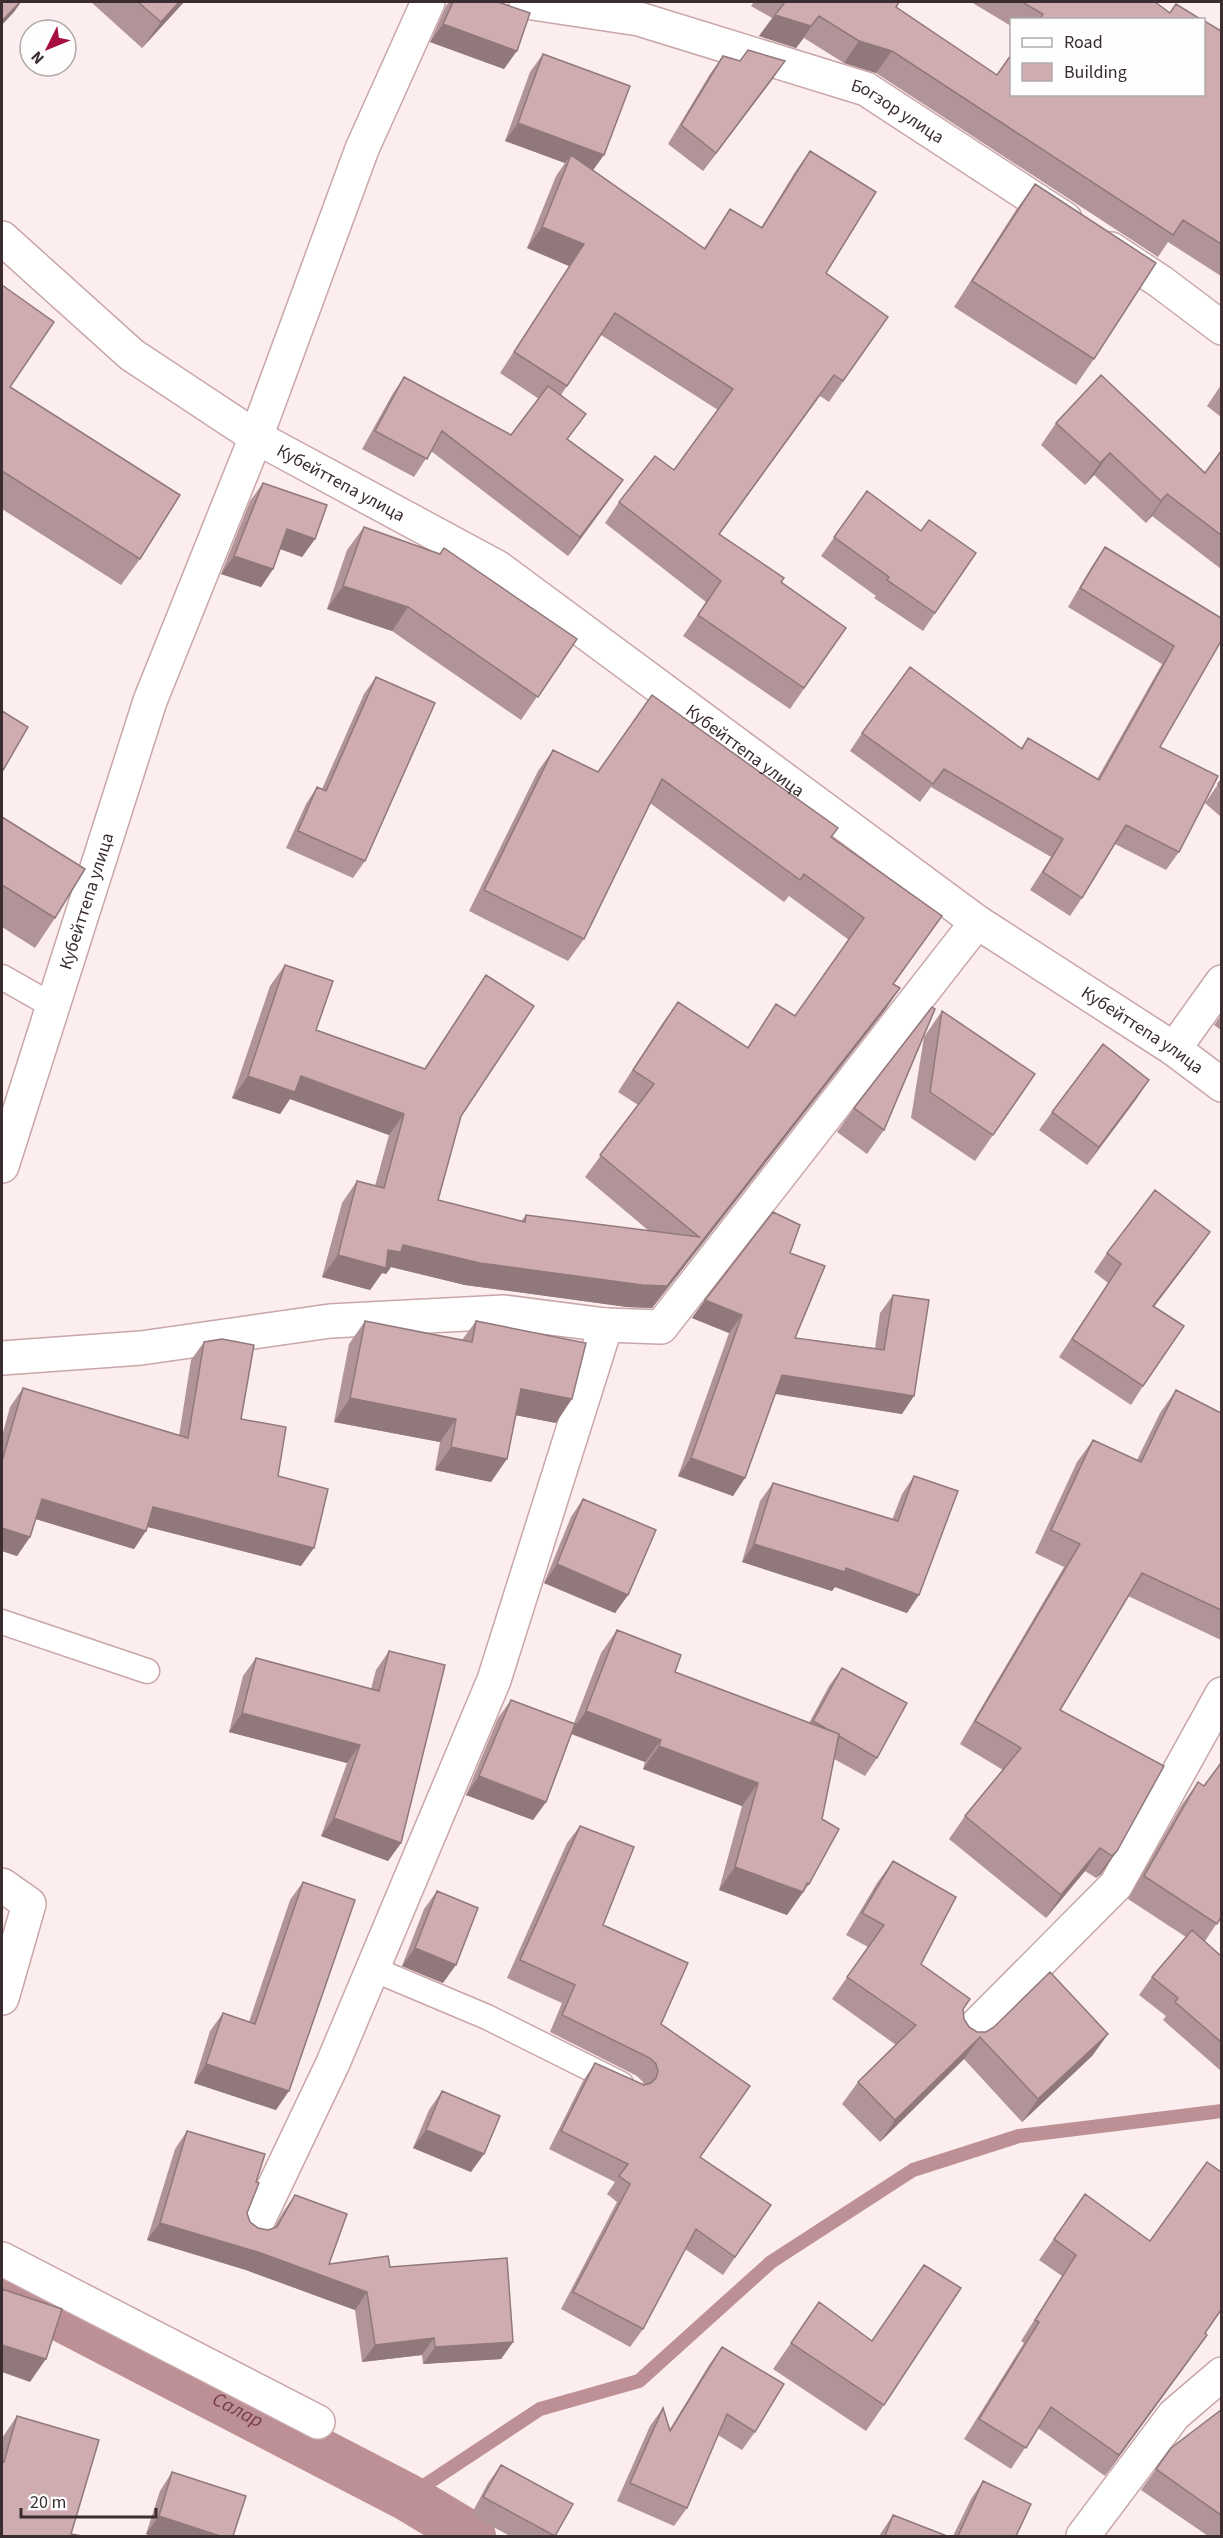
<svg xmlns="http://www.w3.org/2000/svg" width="1223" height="2538" font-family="'Source Sans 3',sans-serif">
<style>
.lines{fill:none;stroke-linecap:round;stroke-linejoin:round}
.stream{stroke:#bc9095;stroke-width:14}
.canal{stroke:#bc9095;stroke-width:48}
.lane-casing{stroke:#c8a6a9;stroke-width:27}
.street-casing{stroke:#c8a6a9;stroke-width:36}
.secondary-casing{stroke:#c8a6a9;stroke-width:36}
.lane{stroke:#fff;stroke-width:24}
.street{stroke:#fff;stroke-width:33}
.secondary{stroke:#fff;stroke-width:33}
.wall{fill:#b19497}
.shaded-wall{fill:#90787b}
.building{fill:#ceacb0;stroke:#90787b;stroke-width:1.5}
.labels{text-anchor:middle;stroke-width:4.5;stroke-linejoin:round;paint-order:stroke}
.street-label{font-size:18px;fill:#3b2d2f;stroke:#fefefe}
.water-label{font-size:20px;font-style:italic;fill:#773b44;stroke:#fefefe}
</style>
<rect width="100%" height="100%" fill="#fcedee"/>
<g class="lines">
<path class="stream" d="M407,2497l133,-88 99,-28 132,-119 142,-92 106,-34 203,-25"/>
<path class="canal" id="s1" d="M2,2287l405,210 65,39"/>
<g class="lane-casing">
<path id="lane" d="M2,977l51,29
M2,1622l145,49
M373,1969l114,48 134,67"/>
</g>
<g class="street-casing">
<g id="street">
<path id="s2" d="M526,2l113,17 227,70 199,130"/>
<path d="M1111,249l50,33 61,46"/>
<path d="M1174,1049l48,-67"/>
<path id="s3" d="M2,1166l148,-465 106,-264 106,-288 66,-147"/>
<path d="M2,1358l139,-10 189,-27 174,-9 102,13 55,2 316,-405"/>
<path d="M2,1885l27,19 -27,94"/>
<path d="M966,2036l150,-151 106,-191"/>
<path d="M254,2229l79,-166 161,-383 112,-355"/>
<path d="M2,2259l316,163"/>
<path d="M1083,2536l91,-121 48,-41"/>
</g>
</g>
<g class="secondary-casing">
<g id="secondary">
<path id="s4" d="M2,238l130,117 124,82 241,130 480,355 197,127 48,36"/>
</g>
</g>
<use href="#lane" class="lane"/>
<use href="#street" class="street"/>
<use href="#secondary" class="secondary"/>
</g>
<path class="wall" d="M91,2h93l-42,46z
M449,2h4l51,67 -74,-27 16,-36z
M754,2h145l-3,5 101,68 224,-44v245l-53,-34 -10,15 -282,-184 -32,-10 -40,-25 -8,10 -37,-12 13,-18 -21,-12z
M971,2h184l15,11 32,7h-191v6z
M543,54l50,116 111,78 26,-39 31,19 34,-56 15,-21 16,122 62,44 -59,85 -9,-6 -101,139 62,47 65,46 -56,81 -107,-73 23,-34 -101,-79 14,-21 55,-32 44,-60 -117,-75 -40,60 7,44 55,41 -55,76 -137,-105 -17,26 -52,-28 30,-54 12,-18 107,58 28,-36 -39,-26 69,-107 -42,-18 29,-72 9,-13 -60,-22 25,-69z
M723,56l17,5h45l-82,110 -35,-27 42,-70z
M1035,184l59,175 -18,26 -122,-78 62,-97z
M2,285l8,102 130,172 -19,26 -119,-76z
M1221,385v32l-14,-11z
M1056,423l149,50 16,-22v118l-69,-53 -6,7 -52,-48 -9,10 -44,-40z
M263,483l52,56 -13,18 -22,-8 -7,20 -12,18 -40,-13 29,-73z
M867,491l54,40 55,22 -53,78 -49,-33 2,-2 -55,-40z
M364,527l213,112 -56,81 -129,-89 -65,-22 20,-59z
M1105,547l116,71 -61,129 19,105 -13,18 -51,-26 -33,54 -12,18 -40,-26 21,-33 -120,-70 -11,15 -70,-51 12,-18 159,15 7,-10 69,41 65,-115 -94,-57 24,-41z
M376,677l-11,184 -12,17 -67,-30 20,-44 11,-17 5,2 42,-95z
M652,695l179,142 63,147 6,4 -15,22 -233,298 -25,-1 -162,-22 -74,-18 -5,7 -4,-1 -12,17 -48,-13 20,-74 15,-22 18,5 14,-51 -99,-36 -10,15 -48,-16 38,-112 15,-21 31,65 108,39 62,-94 -25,141 -23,84 83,21 5,-6 123,16 -64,-54 53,-72 -20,-13 44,-68 16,-22 69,46 29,-44 19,12 54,-76 -60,-44 -5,6 -134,-99 -66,136 -16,22 -99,-50 69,-140 15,-21 45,22z
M1221,780v37l-16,-14z
M2,817l53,101 -20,30 -33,-21z
M942,1011l51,124 -18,26 -64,-43 13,-81z
M1221,1015v15l-7,-5z
M1137,1098l-50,67 -48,-35 13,-18z
M854,1108l30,22 -17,24 -30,-22z
M1197,1250l-43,56 -11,80 -12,19 -72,-48 49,-74 -14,-11 13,-19z
M790,1253l5,85 80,10 5,-35 13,-18 9,119 -127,-20 -42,102 -55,-20 51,-143 -37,-15 13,-18z
M365,1321l97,19 14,-19 80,102 -40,-8 -25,67 -56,-12 5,-28 -106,-20 15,-78z
M204,1342l37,77 37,57 23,90 -153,-39 -14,22 -98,-30 -6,18 -13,19 -15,-5v-115l8,-29 13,-19 156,48 12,-76z
M1176,1390l45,23v227l-93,-44 -68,114 57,141 -16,23 -5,4 -11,-7 -39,47 -97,-79 16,-23 38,-46 -43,-26 104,-177 -29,-14 42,-91 16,-22 44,20 23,-47z
M914,1476l-7,137 -72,-26 -3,4 -90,-29 18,-61 13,-18 119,37 10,-26z
M583,1499l45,96 -13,18 -71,-30 27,-66z
M617,1630l58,42 134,51 20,-37 13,-18 35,90 -12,18 -31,-17 -25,125 -22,31 -68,-25 23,-84 -99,-37 2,-7 -74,-28 -25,68 -13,18 -67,-25 32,-77 13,-18 63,23 27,-70z
M389,1651l12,192 -13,18 -67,-25 26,-73 -118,-31 14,-56 13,-18 115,31 5,-19z
M1198,1782l23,135 -16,24 16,15v115l-58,-51 3,-4 -27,-21 13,-18 34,-40 -58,-38 53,-93z
M580,1826l23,99 58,99 39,133 71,48 -48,70 -38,-26 -42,80 -13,18 -69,-38 56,-107 -10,-8 8,-12 -66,-33 34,-68 12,-18 49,22 -1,-3 -6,-6 -87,-44 12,-29 -55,-25 60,-135z
M893,1861l28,103 42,45 1,10 5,8 8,5 131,2 -16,22 -70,66 -58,-63 -84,83 -38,-38 16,-22 38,-37 -64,-46 36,-52 -22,-12 31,-52z
M303,1882l-27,228 -82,-27 16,-52 13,-18 26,9 41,-122z
M437,1891l6,92 -41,-17 22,-57z
M442,2091l29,81 -58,-24 16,-38z
M187,2131l60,82 3,9 8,6 10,2 6,-2 9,-16 12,-17 34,69 61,3 123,75 -12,17 -78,5 -1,-9 -60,7 -7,-52 -109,-40 -99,-30 28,-91z
M1085,2194l120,139 -12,22 -88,121 -67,-48 -27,41 -47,-30 60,-96 -3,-2 41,-65 -23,-16z
M924,2265l-40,140 -18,26 -93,-62 46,-67 53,39z
M722,2347l33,85 -13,18 -24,-15 -31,73 -13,18 -57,-25 33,-75 13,-18 7,21 39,-64z
M1221,2410v126h-13l-67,-46 15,-21z
M17,2416l54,118 -69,2v-98z
M501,2465l72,39 -18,32h-45l-39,-21 17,-32z
M172,2472l61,64h-81l-6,-2 14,-43z
M983,2481l33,55h-63l18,-37z
M893,2515l54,21h-68z"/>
<path class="shaded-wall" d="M20,2h1l-7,10 -12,13v-4z
M179,2h5l-42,46 19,-26z
M775,15l44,1 -23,32 -37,-12z
M443,24l74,27 -13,18 -74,-27z
M859,41l33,10 -16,22 -32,-10z
M785,61l-13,19 -69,91 13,-18z
M518,123l86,32 -13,18 -20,-18 -6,8 -60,-22z
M542,227l42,17 -15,22 -42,-18z
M1110,453l-16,22 -9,10 15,-22z
M623,480l-13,19 -42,57 12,-19z
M1167,494l-15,22 -6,7 15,-22z
M287,529l28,10 -13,18 -27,-10z
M234,556l39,13 -12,18 -40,-13z
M343,586l65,21 -16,24 -65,-22z
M900,988l-15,22 -233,298 -25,-1 -162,-22 -74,-18 -5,7 -4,-1 -12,17 -48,-13 16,-22 50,-5 15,-5 264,41z
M248,1076h53l103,38 -15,21 -99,-36 -10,15 -48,-16z
M1149,1080l-12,18 -50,67 12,-18z
M1210,1232l-13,18 -56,74 12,-18z
M705,1300l37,15 -13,18 -37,-15z
M782,1375l132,21 -12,18 -132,-21z
M521,1389l51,10 -16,24 -52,-10z
M350,1398l106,21 -16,23 -106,-20z
M451,1447l56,12 -16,23 -56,-12z
M691,1458l54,20 -12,18 -55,-20z
M42,1499l104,32 -12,18 -105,-32z
M153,1507l161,41 -13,18 -161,-41z
M2,1528l28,9 -13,19 -15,-5z
M754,1544l92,24 73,27 -12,18 -72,-26 -3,4 -90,-29z
M557,1564l71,31 -13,18 -71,-30z
M586,1711l75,29 -16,22 -75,-29z
M242,1713l118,32 -13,18 -118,-31z
M659,1746l99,37 -16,23 -99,-37z
M479,1776l67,26 -13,18 -67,-25z
M334,1818l67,25 -13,18 -67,-25z
M1100,1848l-15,23 -39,47 15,-23z
M1117,1851l-16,23 -5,4 16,-22z
M735,1867l68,25 -16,23 -68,-25z
M415,1948l41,17 -13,18 -41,-17z
M1108,2034l-16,22 -70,66 16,-23z
M980,2037l-16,22 -84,83 15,-22z
M206,2064l83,27 -13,19 -82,-27z
M426,2130l58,24 -13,18 -58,-24z
M160,2223l98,29 109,40 -12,18 -109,-40 -99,-30z
M1207,2335l-14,20 -88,121 14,-21z
M434,2338l-12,17 -60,7 13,-17z
M513,2342l-12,17 -78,5 12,-17z
M2,2345l44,14 -16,23 -28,-10z
M159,2516l61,20h-68l-6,-2z"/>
<path class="building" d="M2,2h18l-18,19z
M138,2h41l-18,20z
M453,2h45l32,11 -13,38 -74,-27z
M785,2h114l-3,5 101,68 14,-20v39h192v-74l18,11v213l-38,-24 -10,15 -281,-184 -33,-10 -40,-25 -8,10 -36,-11z
M1022,2h133l15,11 6,-9 26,16h-163l4,-6z
M748,50l37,11 -69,92 -35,-28 42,-69 17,5z
M543,54l87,32 -26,69 -86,-32z
M810,151l66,41 -50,81 62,44 -45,64 -9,-6 -115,159 65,44 -3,4 65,46 -42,60 -106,-73 23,-34 -102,-79 36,-46 19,14 59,-81 -118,-76 -48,73 -53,-34 70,-108 -42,-17 29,-72 134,94 25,-40 32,19z
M1035,184l121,79 -62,96 -122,-78z
M2,285l52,37 -44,65 170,108 -40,64 -138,-88z
M1101,375l104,98 16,-22v84l-54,-41 -6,7 -51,-48 -10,10 -44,-40z
M404,377l107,58 37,-49 38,28 -19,25 56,41 -43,57 -138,-106 -15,28 -52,-28z
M263,483l64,22 -12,34 -28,-10 -14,40 -39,-13z
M867,491l54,40 8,-11 47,33 -41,60 -48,-33 2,-3 -55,-40z
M364,527l76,27 4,-6 133,91 -39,58 -130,-90 -65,-21z
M1105,547l116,71v23l-61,106 58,29 -39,76 -53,-27 -44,73 -39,-26 20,-33 -119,-70 -11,15 -71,-51 48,-66 112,82 6,-11 71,42 75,-134 -94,-58z
M376,677l59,26 -70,158 -67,-30 19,-44 9,4z
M652,695l186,133 -7,9 111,79 -49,68 7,4 -233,298 -25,-1 -162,-22 -77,-18 -2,7 -13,-2 -2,18 -48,-13 19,-74 27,7 20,-74 -103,-38 -6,16 -47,-16 37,-111 48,16 -17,49 109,39 61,-94 48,31 -73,110 -23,84 87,22 1,-7 173,22 -99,-82 54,-71 -21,-14 45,-68 70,46 28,-44 19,12 69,-98 -60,-44 -4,6 -138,-101 -78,160 -100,-49 69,-140 45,22z
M2,711l26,16 -26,45z
M1221,780v8l-3,-4z
M2,817l83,52 -30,49 -53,-33z
M932,1007l3,2 -51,121 -30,-22z
M942,1011l93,63 -42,61 -63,-43z
M1103,1044l46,36 -50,67 -47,-35z
M1155,1190l55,42 -57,74 31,20 -41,60 -71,-47 49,-75 -14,-11z
M773,1212l27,13 -10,28 35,13 -30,72 89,12 9,-55 36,5 -15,96 -132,-21 -37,103 -54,-20 51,-143 -37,-15z
M365,1321l107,21 4,-21 110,22 -14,56 -51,-10 -14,70 -56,-12 5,-28 -106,-21z
M222,1339l32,6 -13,74 45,8 -8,49 50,13 -14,59 -161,-41 -7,24 -104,-32 -12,38 -28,-9v-67l21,-73 165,50 16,-96z
M1176,1390l45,23v197l-79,-37 -82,137 104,56 -47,85 -5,5 -12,-8 -39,47 -96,-79 56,-68 -46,-27 105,-177 -29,-14 42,-90 48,22z
M914,1476l44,15 -39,104 -73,-27 -1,4 -91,-28 19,-61 125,38z
M583,1499l73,31 -28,65 -71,-31z
M617,1630l64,25 -6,17 164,62 -17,85 17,10 -30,55 -2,-1 -4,9 -68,-25 23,-84 -99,-37 2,-6 -75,-29z
M389,1651l56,14 -44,178 -67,-25 26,-73 -118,-32 14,-55 123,33z
M842,1668l65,35 -30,55 -38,-22v-2l-12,-5 -14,-8z
M511,1700l64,24 -29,78 -67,-26z
M1221,1763v154l-4,7 -73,-48 54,-94 6,4z
M580,1826l54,21 -31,78 85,38 -27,61 89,62 -50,71 71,48 -36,52 -39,-28 -53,100 -70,-37 57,-108 -11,-8 9,-12 -67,-33 34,-68 49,22 7,-2 5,-5 2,-7 -2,-7 -6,-6 -88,-43 13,-30 -55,-25z
M893,1861l63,36 -35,67 49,35 -7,10 1,10 5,8 8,5h9l8,-5 56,-55 58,62 -70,65 -58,-62 -85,83 -37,-38 58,-57 -69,-48 37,-52 -22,-12z
M303,1882l52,18 -66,191 -83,-27 17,-51 32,11z
M437,1891l41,17 -22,57 -41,-17z
M1192,1930l29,26v86l-46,-40 3,-4 -26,-21z
M442,2091l58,25 -16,38 -58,-24z
M187,2131l78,23 -9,28 3,1 -12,30 3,9 8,6 10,2 9,-3 18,-32 52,19 -18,50 59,-8 2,11 117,-9 6,84 -78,5 -1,-9 -59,7 -8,-53 -109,-40 -98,-29z
M1207,2162l14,10v138l-16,23 2,2 -88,120 -68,-48 -25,41 -47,-29 60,-97 -4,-2 41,-65 -22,-16 31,-45 65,47z
M924,2265l37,23 -77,117 -93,-62 28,-41 53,39z
M2,2289l60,20 -16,50 -44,-14z
M722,2347l62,37 -29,48 -28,-18 -40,94 -57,-25 33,-75 7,23z
M1221,2410v105l-65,-46 15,-21z
M17,2416l82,24 -28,94 11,2h-80v-75l2,1z
M501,2465l72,39 -18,32 -72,-39z
M172,2472l74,24 -13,40h-13l-61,-20z
M983,2481l48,23 -15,32h-58z
M893,2515l54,21h-62z"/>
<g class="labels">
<g class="street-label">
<text dy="6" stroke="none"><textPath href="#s2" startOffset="390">Богзор улица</textPath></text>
<text dy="6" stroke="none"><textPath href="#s4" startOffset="420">Кубейттепа улица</textPath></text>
<text dy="6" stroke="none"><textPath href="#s4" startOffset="906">Кубейттепа улица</textPath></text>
<text dy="6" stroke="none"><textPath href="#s3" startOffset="278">Кубейттепа улица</textPath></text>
<text dy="6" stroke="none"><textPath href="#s4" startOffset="1392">Кубейттепа улица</textPath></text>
</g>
<g class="water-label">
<text dy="7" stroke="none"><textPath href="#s1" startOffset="266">Салар</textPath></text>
</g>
</g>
<rect width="1223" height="2538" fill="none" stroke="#3b2d2f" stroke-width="6"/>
<rect x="1010" y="18" width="195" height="78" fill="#fefefe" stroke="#b0aaab" stroke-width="1.5"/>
<rect x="1022" y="38" width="30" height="9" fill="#ffffff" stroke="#b0aaab" stroke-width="1.5"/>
<text x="1064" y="48" font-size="18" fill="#3b2d2f">Road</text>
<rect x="1022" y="63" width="30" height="18" fill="#ceacb0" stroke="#b0aaab" stroke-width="1.5"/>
<text x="1064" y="78" font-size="18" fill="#3b2d2f">Building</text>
<g transform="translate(48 48) rotate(227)"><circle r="28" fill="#fefefe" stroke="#b0aaab" stroke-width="1.5"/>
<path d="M0-4.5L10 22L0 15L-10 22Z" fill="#a60e3f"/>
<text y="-9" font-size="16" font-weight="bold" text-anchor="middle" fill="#3b2d2f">N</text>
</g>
<path d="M21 2508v9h135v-9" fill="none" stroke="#3b2d2f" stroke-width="3"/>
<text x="30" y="2508" font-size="18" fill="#3b2d2f" stroke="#fefefe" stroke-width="4.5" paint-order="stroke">20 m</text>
</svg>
